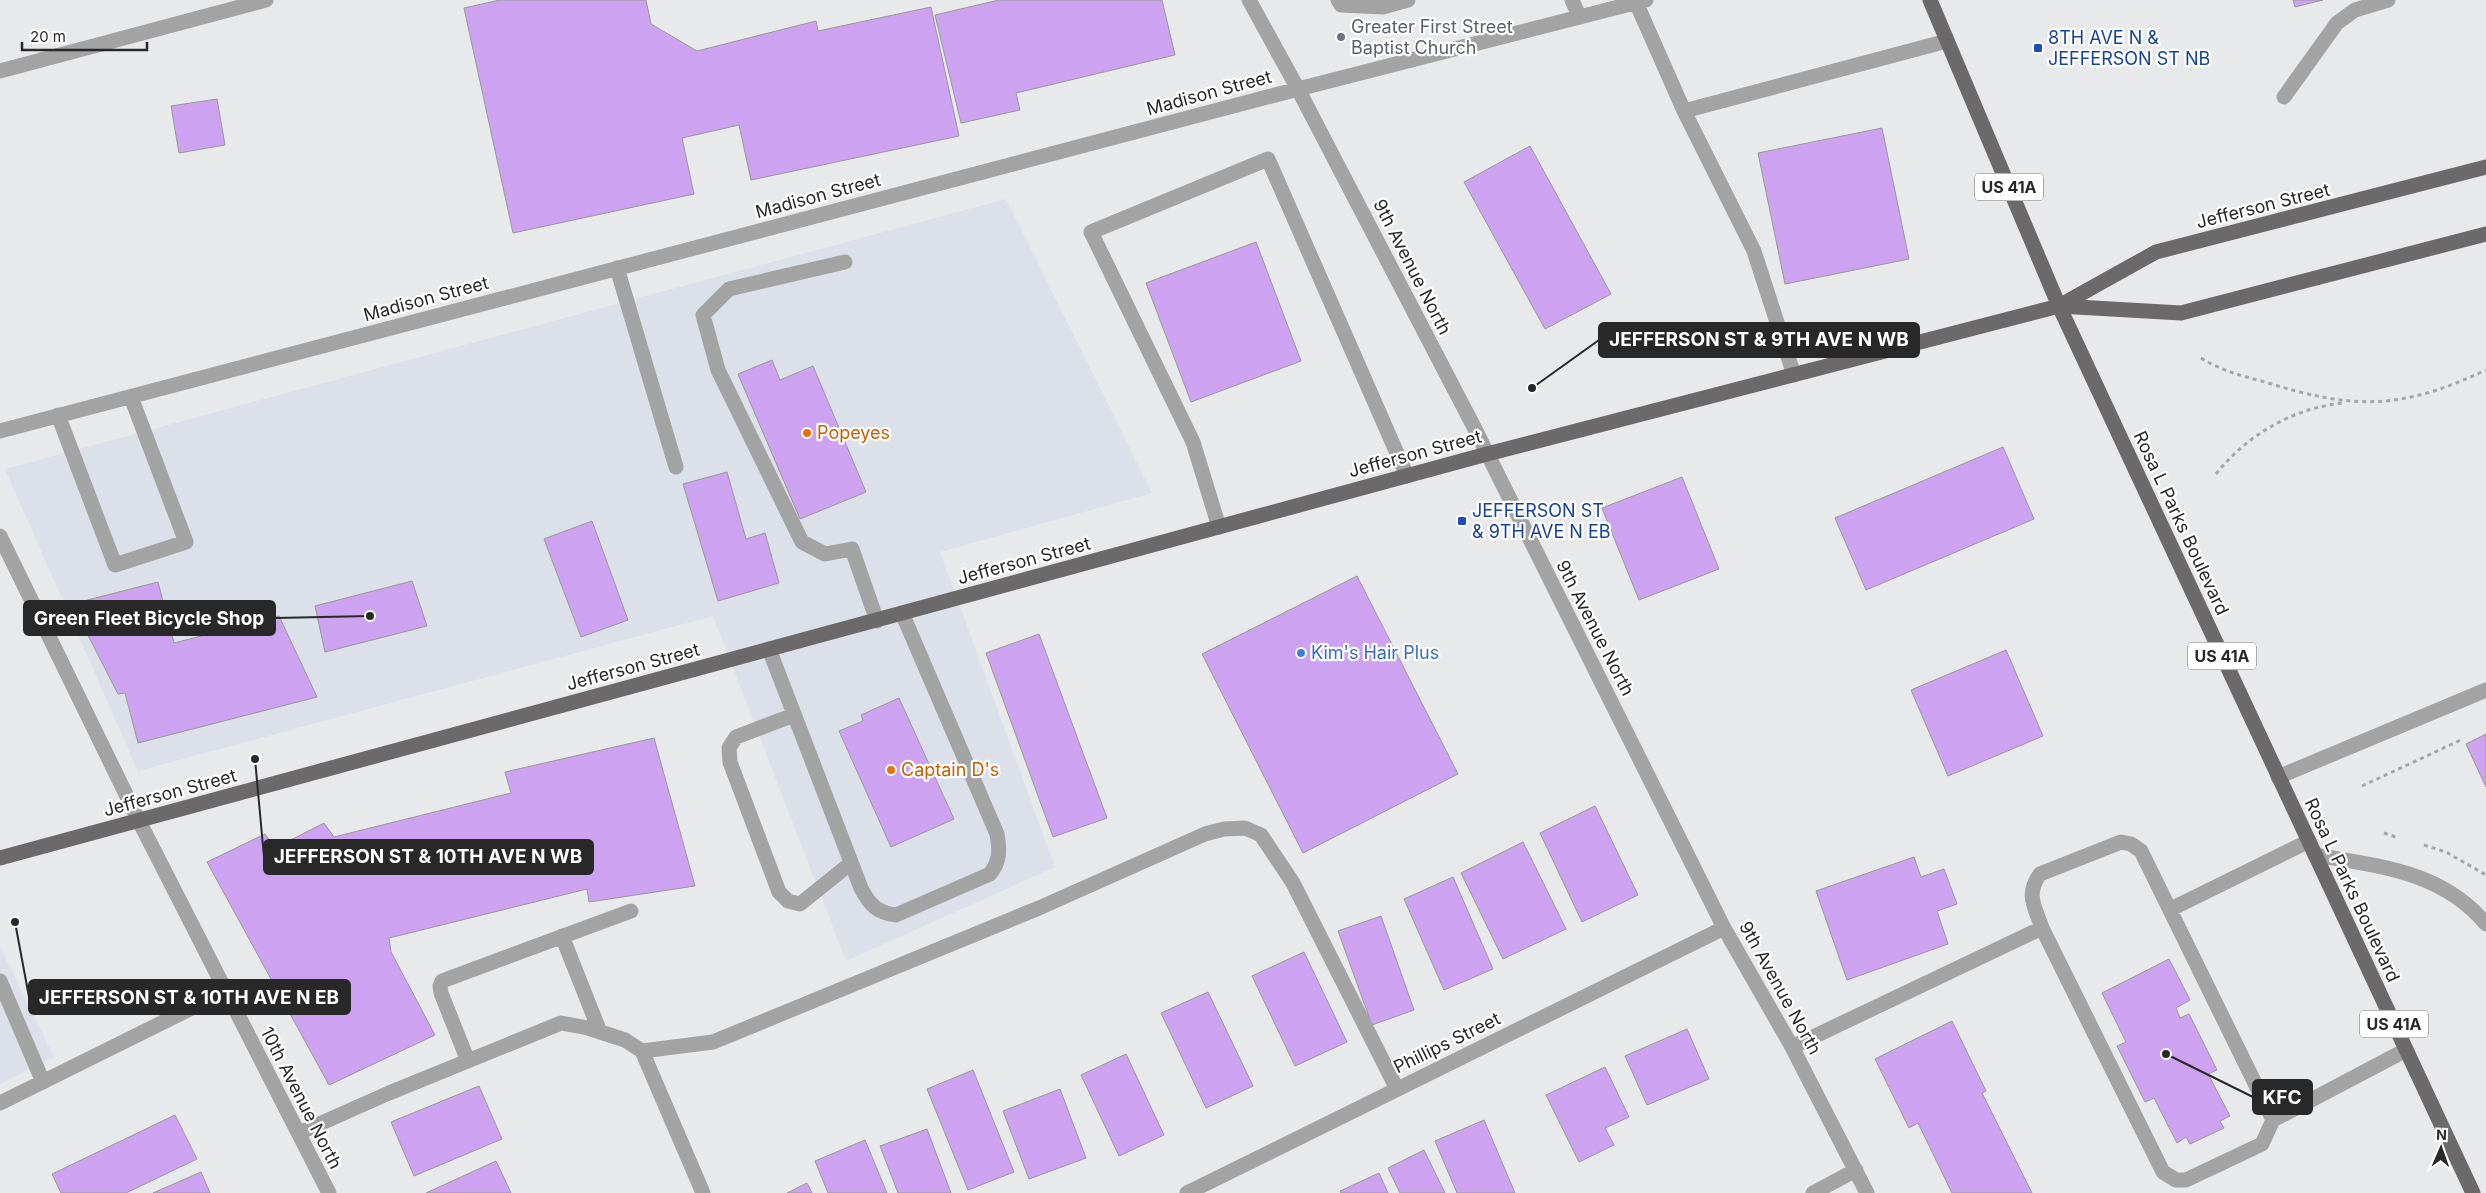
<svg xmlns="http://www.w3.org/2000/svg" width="2486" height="1193" font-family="Inter,sans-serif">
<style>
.built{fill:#dbe0e9}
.building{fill:#cda3f1;stroke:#989799}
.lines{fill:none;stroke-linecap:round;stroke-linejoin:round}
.path{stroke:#a5a6a8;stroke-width:3;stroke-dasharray:4 4;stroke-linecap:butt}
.minor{stroke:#a4a3a3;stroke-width:15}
.major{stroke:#6b6969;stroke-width:15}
.worship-dot{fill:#6b7280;stroke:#fff;stroke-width:2}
.transit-dot{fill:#1a4fb4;stroke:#fff;stroke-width:2}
.food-dot{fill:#e8710a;stroke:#fff;stroke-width:2}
.shop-dot{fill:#3f7fe0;stroke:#fff;stroke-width:2}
.labels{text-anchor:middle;stroke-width:4.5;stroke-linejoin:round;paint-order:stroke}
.shield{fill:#fff;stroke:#686869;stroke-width:1}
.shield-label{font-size:16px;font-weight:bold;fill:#282829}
.worship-label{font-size:18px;fill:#5b616d;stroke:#fff;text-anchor:start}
.transit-label{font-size:18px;fill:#164399;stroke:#fff;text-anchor:start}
.street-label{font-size:18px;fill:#282829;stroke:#fff}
.food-label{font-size:18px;fill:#c56008;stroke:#fff;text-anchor:start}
.shop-label{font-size:18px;fill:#366cbe;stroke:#fff;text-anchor:start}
.leader{fill:none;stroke:#282829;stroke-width:2}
.callout-dot{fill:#282829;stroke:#fff;stroke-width:2}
.callout{fill:#282829;stroke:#282829;stroke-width:2}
.callout-label{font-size:19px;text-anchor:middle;font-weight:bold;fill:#fff}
</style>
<rect width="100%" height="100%" fill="#e8e9eb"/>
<path class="built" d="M1006,199l146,294 -212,59 115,315 -209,94 -133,-345 -575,155 -133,-302z
M0,947l54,110 -54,27z"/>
<path class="building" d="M500,0h146l5,24 46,27 119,-30 2,10 113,-24 28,129 -208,44 -12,-55 -57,13 12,56 -181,39 -49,-225z
M999,0h163l13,55 -159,38 4,17 -59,13 -26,-108z
M2293,0h30l-28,7z
M217,99l8,46 -46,8 -8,-47z
M1882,128l27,131 -124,25 -27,-131z
M1530,146l81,148 -66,35 -81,-147z
M1256,242l45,119 -110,41 -45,-119z
M772,360l8,20 33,-14 53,126 -66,27 -62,-145z
M2003,447l31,72 -168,71 -31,-72z
M727,472l19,67 19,-6 14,50 -61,18 -35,-117z
M1682,477l37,92 -80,31 -37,-92z
M592,521l36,99 -47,17 -37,-98z
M1357,576l101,198 -155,79 -101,-199z
M412,581l15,45 -102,26 -10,-46z
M158,582l16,61 105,-27 38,81 -179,46 -13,-50 -7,1 -46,-90z
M1039,634l68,184 -54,19 -67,-184z
M2006,650l37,86 -95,40 -37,-86z
M899,698l55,121 -63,28 -52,-116 24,-10 -2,-6z
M2486,734v53l-20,-43z
M654,738l41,148 -106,16 -2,-13 -198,49 2,14 44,83 -106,50 -122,-223 58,-28 10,14 49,-25 10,14 177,-44 -6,-21z
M1595,806l43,89 -56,27 -42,-89z
M1523,842l43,87 -63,30 -42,-86z
M1914,857l7,20 23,-8 13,35 -20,7 11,33 -101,36 -31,-89z
M1453,877l40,92 -49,21 -40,-91z
M1381,916l33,94 -42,15 -34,-94z
M1304,952l43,90 -52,24 -43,-90z
M2169,959l21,41 -14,8 4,10 9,-4 28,56 -9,4 22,42 -10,5 4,7 -34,16 -4,-7 -9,6 -23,-45 -9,4 -28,-56 9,-4 -24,-49z
M1208,992l45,94 -47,22 -45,-95z
M1952,1021l34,70 -4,2 50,100h-80l-34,-70 -9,5 -34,-69z
M1687,1029l22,50 -62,26 -22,-49z
M1126,1054l38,81 -45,21 -38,-81z
M1605,1067l24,50 -24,11 9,17 -35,17 -33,-67z
M973,1070l41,102 -46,18 -41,-101z
M479,1086l23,53 -88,37 -23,-54z
M1060,1089l26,69 -57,21 -26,-68z
M175,1115l22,44 -71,34h-65l-9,-19z
M1484,1120l31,73h-58l-22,-52z
M927,1129l24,64h-53l-18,-47z
M865,1140l22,53h-59l-13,-32z
M1424,1150l21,43h-45l-12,-25z
M496,1161l15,32h-85z
M201,1172l9,21h-57z
M1379,1173l9,20h-47l-1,-2z
M807,1183l5,10h-25z"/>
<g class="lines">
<path class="path" d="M2201,358c19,12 41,18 64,24 89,28 136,28 221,-12
M2216,474c31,-39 77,-66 127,-71
M2362,786l101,-47
M2384,833l15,5
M2424,845l22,7 40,23"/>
<path class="minor" d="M1249,0l49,89 177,340 249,499 68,119 75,146
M1338,0l3,5 42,2 25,-7
M1572,0l7,16
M1635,0l49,111 263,-70
M0,71l266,-71
M2284,97l53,-74 18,-13 33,-10
M1684,111l70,140 40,124
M845,262l-116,27 -26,26 15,55 84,172 23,12 27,-5 25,72
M617,268l59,199
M58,415l57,150 71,-23 -55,-145
M0,431l1298,-342 348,-89
M1219,527l-26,-85 -102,-210 177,-73 139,317
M0,536l139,285 190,372
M769,649l92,239c8,16 16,25 35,27l94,-41c10,-13 10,-24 7,-40l-95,-221
M794,715l-58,22 -7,11 1,14 49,130 9,9 12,3 51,-41
M2278,777l208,-87
M2315,855c63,11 127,16 171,69
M2171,909l138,-68
M2042,928l121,244 13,8h10l76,-36 11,-24
M562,936l38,96
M0,981l43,101
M1792,1047l250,-119c-7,-21 -17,-33 -2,-54l81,-32 10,2 10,7 132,269 133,-70
M642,1051l61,142
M468,1061l-27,-68 -1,-7 2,-5 189,-70
M0,1103l226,-112
M299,1133l90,-40 172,-70 27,5 37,12 17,11 71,-9 326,-134 166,-74 19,-5 21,-1 16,7 32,48 104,206
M1187,1193l537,-265
M1813,1193l43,-23"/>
<path class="major" d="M1930,0l129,306 414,887
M2059,306l122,7 305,-79
M0,858l1487,-404 572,-148 97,-54 330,-85"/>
</g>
<circle class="worship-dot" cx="1341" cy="37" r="5"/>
<g class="transit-dot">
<rect x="2033" y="43" width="10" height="10" rx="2.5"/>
<rect x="1457" y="516" width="10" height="10" rx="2.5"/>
</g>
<g class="food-dot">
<circle cx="807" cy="433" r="5"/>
<circle cx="891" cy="770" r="5"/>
</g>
<circle class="shop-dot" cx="1301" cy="653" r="5"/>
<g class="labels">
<g class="shield">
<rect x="1975" y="173.5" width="68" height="27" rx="4"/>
<rect x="2188" y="642.5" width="68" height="27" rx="4"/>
<rect x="2360" y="1010.5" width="68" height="27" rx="4"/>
</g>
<g class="shield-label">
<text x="2009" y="193">US 41A</text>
<text x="2222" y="662">US 41A</text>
<text x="2394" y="1030">US 41A</text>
</g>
<g class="worship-label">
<text x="1351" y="33">Greater First Street<tspan x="1351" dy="21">Baptist Church</tspan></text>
</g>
<g class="transit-label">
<text x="2048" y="44">8TH AVE N &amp;<tspan x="2048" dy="21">JEFFERSON ST NB</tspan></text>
<text x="1472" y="517">JEFFERSON ST<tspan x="1472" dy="21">&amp; 9TH AVE N EB</tspan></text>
</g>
<g class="street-label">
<text transform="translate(1209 93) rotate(-15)" y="6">Madison Street</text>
<text transform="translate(818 196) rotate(-15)" y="6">Madison Street</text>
<text transform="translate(2263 206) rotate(-14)" y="6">Jefferson Street</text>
<text transform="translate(1412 267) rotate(63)" y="6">9th Avenue North</text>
<text transform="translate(426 299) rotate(-15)" y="6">Madison Street</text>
<text transform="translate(1415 454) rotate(-15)" y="6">Jefferson Street</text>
<text transform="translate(2181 523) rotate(65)" y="6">Rosa L Parks Boulevard</text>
<text transform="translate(1024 561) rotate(-15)" y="6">Jefferson Street</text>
<text transform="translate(1595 628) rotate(63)" y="6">9th Avenue North</text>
<text transform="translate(633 667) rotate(-15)" y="6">Jefferson Street</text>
<text transform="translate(170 793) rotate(-15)" y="6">Jefferson Street</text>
<text transform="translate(2352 890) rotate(65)" y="6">Rosa L Parks Boulevard</text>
<text transform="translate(1780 988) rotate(61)" y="6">9th Avenue North</text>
<text transform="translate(1447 1043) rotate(-26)" y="6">Phillips Street</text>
<text transform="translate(301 1098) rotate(63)" y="6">10th Avenue North</text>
</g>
<g class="food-label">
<text x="817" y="439">Popeyes</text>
<text x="901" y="776">Captain D's</text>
</g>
<g class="shop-label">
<text x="1311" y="659">Kim's Hair Plus</text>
</g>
</g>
<path class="leader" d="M1532 388L1599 340M370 616L275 618M255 759L264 857M15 922L29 997M2166 1054L2253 1097"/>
<g class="callout-dot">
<circle cx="1532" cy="388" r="5"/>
<circle cx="370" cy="616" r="5"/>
<circle cx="255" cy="759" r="5"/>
<circle cx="15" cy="922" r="5"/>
<circle cx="2166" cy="1054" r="5"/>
</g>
<g class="callout">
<rect x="1599" y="323" width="320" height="34" rx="5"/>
<rect x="24" y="601" width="251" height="34" rx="5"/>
<rect x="264" y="840" width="329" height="34" rx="5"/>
<rect x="29" y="980" width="321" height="34" rx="5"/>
<rect x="2253" y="1080" width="59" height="34" rx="5"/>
</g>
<g class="callout-label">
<text x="1759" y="346">JEFFERSON ST &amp; 9TH AVE N WB</text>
<text x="149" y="625">Green Fleet Bicycle Shop</text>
<text x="428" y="863">JEFFERSON ST &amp; 10TH AVE N WB</text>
<text x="189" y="1004">JEFFERSON ST &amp; 10TH AVE N EB</text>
<text x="2282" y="1104">KFC</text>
</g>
<g transform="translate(2441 1148) rotate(2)" stroke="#ffffff" stroke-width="4" paint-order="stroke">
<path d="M0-4L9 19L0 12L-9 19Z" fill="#282829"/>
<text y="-8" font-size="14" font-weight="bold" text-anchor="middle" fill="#282829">N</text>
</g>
<path d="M22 42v8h125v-8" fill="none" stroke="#282829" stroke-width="2.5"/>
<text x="30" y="42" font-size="15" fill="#282829" stroke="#ffffff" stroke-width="4" paint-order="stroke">20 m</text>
</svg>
